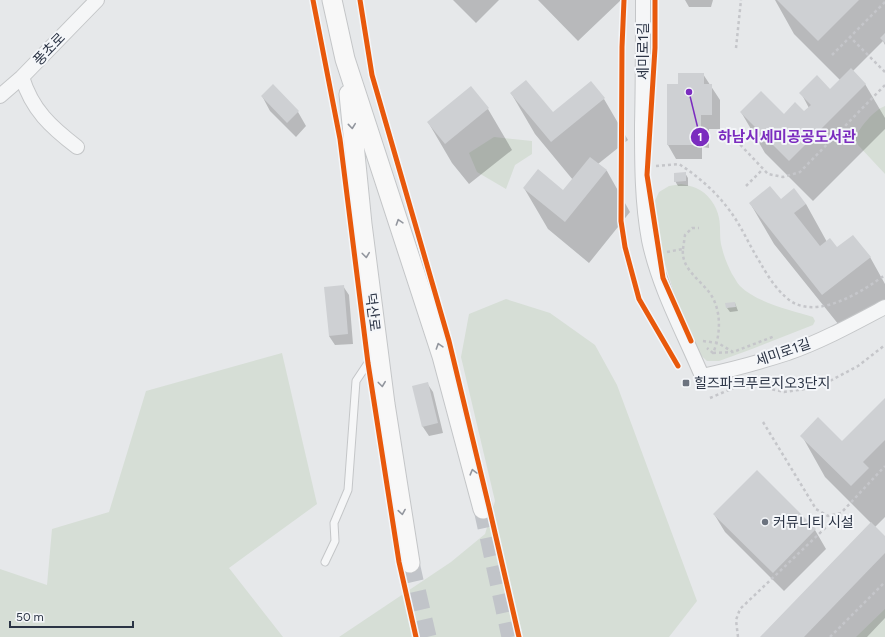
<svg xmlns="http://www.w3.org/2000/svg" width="885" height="637" font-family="Figtree,'Noto Sans KR',sans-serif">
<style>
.green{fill:#d6ded6}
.shadow{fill:#0003}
.building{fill:#ced0d3}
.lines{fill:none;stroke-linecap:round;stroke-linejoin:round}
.secondary-tunnel{stroke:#c1c4c9;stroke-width:19;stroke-dasharray:19 10;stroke-linecap:butt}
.lane-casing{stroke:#c4c6c8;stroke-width:9}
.street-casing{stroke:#c4c6c8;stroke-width:16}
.secondary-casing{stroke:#c4c6c8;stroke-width:21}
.path{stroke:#c5c6ca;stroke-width:2.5;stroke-dasharray:3 3;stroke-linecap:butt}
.lane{stroke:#f5f6f7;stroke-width:7}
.street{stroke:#f5f6f7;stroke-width:14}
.secondary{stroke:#f8f8f8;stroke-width:19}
.cycleway-casing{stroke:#f4f6f9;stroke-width:8}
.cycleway{stroke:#e8590c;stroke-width:5}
.oneway{stroke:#92969e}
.poi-dot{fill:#6c737f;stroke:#f4f6f9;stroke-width:1.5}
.labels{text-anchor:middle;stroke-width:4;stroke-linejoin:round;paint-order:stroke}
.street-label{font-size:14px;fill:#2b3445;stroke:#f4f6f9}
.poi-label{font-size:14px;fill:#2b3445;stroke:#f4f6f9;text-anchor:start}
.leader{fill:none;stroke:#7b2cbf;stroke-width:1.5}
.callout-dot{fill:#7b2cbf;stroke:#f4f6f9;stroke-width:1.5}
.mark-label{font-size:12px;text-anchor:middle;font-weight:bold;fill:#fff}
.callout-label{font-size:15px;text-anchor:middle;font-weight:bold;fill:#7b2cbf;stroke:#f4f6f9;stroke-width:4;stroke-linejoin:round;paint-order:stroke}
</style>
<rect width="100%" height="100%" fill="#e6e8ea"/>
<path class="green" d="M885,106v68l-27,-29 -3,-7c5,-11 19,-28 30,-32z
M494,137l38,4v13l-17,11 -9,24 -29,-17 -8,-19z
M681,184c5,1 11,2 15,4 12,5 21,18 23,30 2,10 0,20 3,30 2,9 6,18 10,26 3,4 5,9 8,12 17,17 51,24 73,31l2,4 -2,4 -61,24 -33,12h-12l-12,-11 -21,-57 -19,-62 -1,-28 5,-11 10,-6z
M506,299l44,14 45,32 22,40 80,216 -28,36h-330l112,-75 34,-28 10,-33 -34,-144 8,-43z
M282,353l35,151 -88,64 54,69h-283v-68l47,16 5,-56 57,-17 37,-121z
M885,609v28h-29z"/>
<path class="shadow" d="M453,0h46l-23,23z
M538,0h83l-43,41z
M685,0h28l-2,7h-22z
M775,0h110v45l-2,-4 -30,30 12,13 20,34v11l-72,72 -48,-48 -24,-41 43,3 20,-2 5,-5 -8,-15 29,-3 10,-10 -46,-46z
M703,74l17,26v29h-11v19l-7,-1v12h-26l-8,-14 11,-60z
M273,86l25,26 8,14 -10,11 -26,-26 -8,-15z
M511,93l42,21 51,-15 24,41 -30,24 9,7 23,41 -41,51 -41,-34 -24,-41 39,3 10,-11 -38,-46z
M488,109l24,41 -43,34 -17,-21 -24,-41z
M685,173l3,5v8h-10l-3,-5z
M780,200l26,4 21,38 10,6 33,9 15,27v21l-38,30 -73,-91 -24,-41z
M343,286l6,9 4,49 -18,1 -6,-9z
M735,303l3,8 -8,1 -3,-4z
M427,383l6,9 10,41 -14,3 -6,-9z
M885,399v118l-10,10 10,10v81l-18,19h-106l110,-114 -46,-46 -23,-41 40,6z
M757,472l58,58 11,19 -42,42 -59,-59 -11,-18z"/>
<path class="building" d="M777,0h82l-41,41z
M885,33v10l-5,-5z
M851,68l15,16 -77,77 -49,-49 21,-21 23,23 11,-12 9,9 7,-6 -12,-12 18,-18 13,14z
M678,73h26v11h8v31h-11v19l-7,-1v12h-27v-61h11z
M526,80l27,32 38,-31 14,17 -54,44 -41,-49z
M273,84l26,27 -12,12 -26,-27z
M471,86l18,22 -44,36 -18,-22z
M590,157l17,13 -42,52 -42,-34 15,-19 25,21z
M686,172v9l-12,1v-9z
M770,186l11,13 13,-11 12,16 -12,9 26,33 10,-8 7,9 16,-12 18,22 -49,38 -73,-92z
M344,285l4,49 -19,2 -5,-49z
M735,302l1,5 -10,1 -1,-5z
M428,382l10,41 -16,4 -10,-41z
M885,398v42l-22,22 6,6 -18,18 -51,-50 18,-19 24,24z
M757,470l59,59 -43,44 -60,-59z
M871,522l14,14v17l-81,84h-44z"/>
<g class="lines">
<path class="secondary-tunnel" d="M483,509l28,128
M410,563l17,74"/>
<g class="lane-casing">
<path id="lane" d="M325,562l10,-21 -1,-18 14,-33 8,-109 18,-27"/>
</g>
<g class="street-casing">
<path id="street" d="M643,0c0,42 0,83 -1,125 0,39 0,77 7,115 10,48 34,91 53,136 29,-6 58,-14 86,-23 34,-12 65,-29 97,-46
M22,77c10,33 29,50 55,70
M0,96l22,-19 75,-77"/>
</g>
<g class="secondary-casing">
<path id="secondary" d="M332,0l13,59 97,297 41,153
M349,94l13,130 23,180 25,159"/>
</g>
<path class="path" d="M885,2l-35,35 35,35
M736,48l5,-48
M832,55l18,-18
M732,136l36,38 15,3 17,-5 85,-87
M656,166l23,-2c20,13 37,28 51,47 12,16 20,36 31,53 7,13 21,34 35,40 28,12 67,-13 89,-29
M746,186l17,-17
M683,249l2,-14 7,-7h7
M667,252l16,-3c-2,19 15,29 26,43 13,17 12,43 4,61l-6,-5
M703,341l15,2 15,9 42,-16
M713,353l20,-1
M710,398l35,-15 39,9 21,-3 23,-7 30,-16 27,-21
M763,422l53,87 12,7 13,-3 44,-47
M738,637l-2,-17 4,-11 101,-96
M830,637l55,-55"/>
<use href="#lane" class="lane"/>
<use href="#street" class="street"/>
<use href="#secondary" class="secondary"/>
<g class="cycleway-casing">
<path id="cycleway" d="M313,0l27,139 28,224 31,199 17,75
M360,0l12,75 77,266 40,166 30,130
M624,0l-2,47 -1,174 4,26 14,52 39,67
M655,0v48l-8,127 16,103 28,63"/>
</g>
<use href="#cycleway" class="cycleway"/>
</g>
<defs><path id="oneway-chevron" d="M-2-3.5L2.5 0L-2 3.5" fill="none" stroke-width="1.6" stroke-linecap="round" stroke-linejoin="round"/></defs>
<g class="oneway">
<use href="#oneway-chevron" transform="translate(352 126) rotate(84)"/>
<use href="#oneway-chevron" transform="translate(399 222) rotate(-108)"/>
<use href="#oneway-chevron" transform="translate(366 255) rotate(83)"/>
<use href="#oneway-chevron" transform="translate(439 346) rotate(-108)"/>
<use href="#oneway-chevron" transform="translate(382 384) rotate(83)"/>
<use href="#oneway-chevron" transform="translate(473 472) rotate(-105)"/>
<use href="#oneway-chevron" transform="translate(402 512) rotate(81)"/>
</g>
<g class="poi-dot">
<rect x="682" y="379" width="8" height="8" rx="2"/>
<circle cx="765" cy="522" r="4"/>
</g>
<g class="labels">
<g class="street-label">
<text transform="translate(49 49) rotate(-46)" y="5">풍초로</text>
<text transform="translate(643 51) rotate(-90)" y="5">세미로1길</text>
<text transform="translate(373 312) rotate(83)" y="5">덕산로</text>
<text transform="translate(783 352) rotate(-19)" y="5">세미로1길</text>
</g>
<g class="poi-label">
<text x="694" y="388">힐즈파크푸르지오3단지</text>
<text x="773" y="527">커뮤니티 시설</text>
</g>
</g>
<path class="leader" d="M689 92L700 137"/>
<g class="callout-dot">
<circle cx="689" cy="92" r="4"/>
<circle cx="700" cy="137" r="10"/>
</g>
<g class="mark-label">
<text x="700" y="141">1</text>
</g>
<g class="callout-label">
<text x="787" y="142">하남시세미공공도서관</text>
</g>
<path d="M10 621v6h123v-6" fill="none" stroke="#2b3445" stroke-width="2"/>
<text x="16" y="621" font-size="12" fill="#2b3445" stroke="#f4f6f9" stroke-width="3" paint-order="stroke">50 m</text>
</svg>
